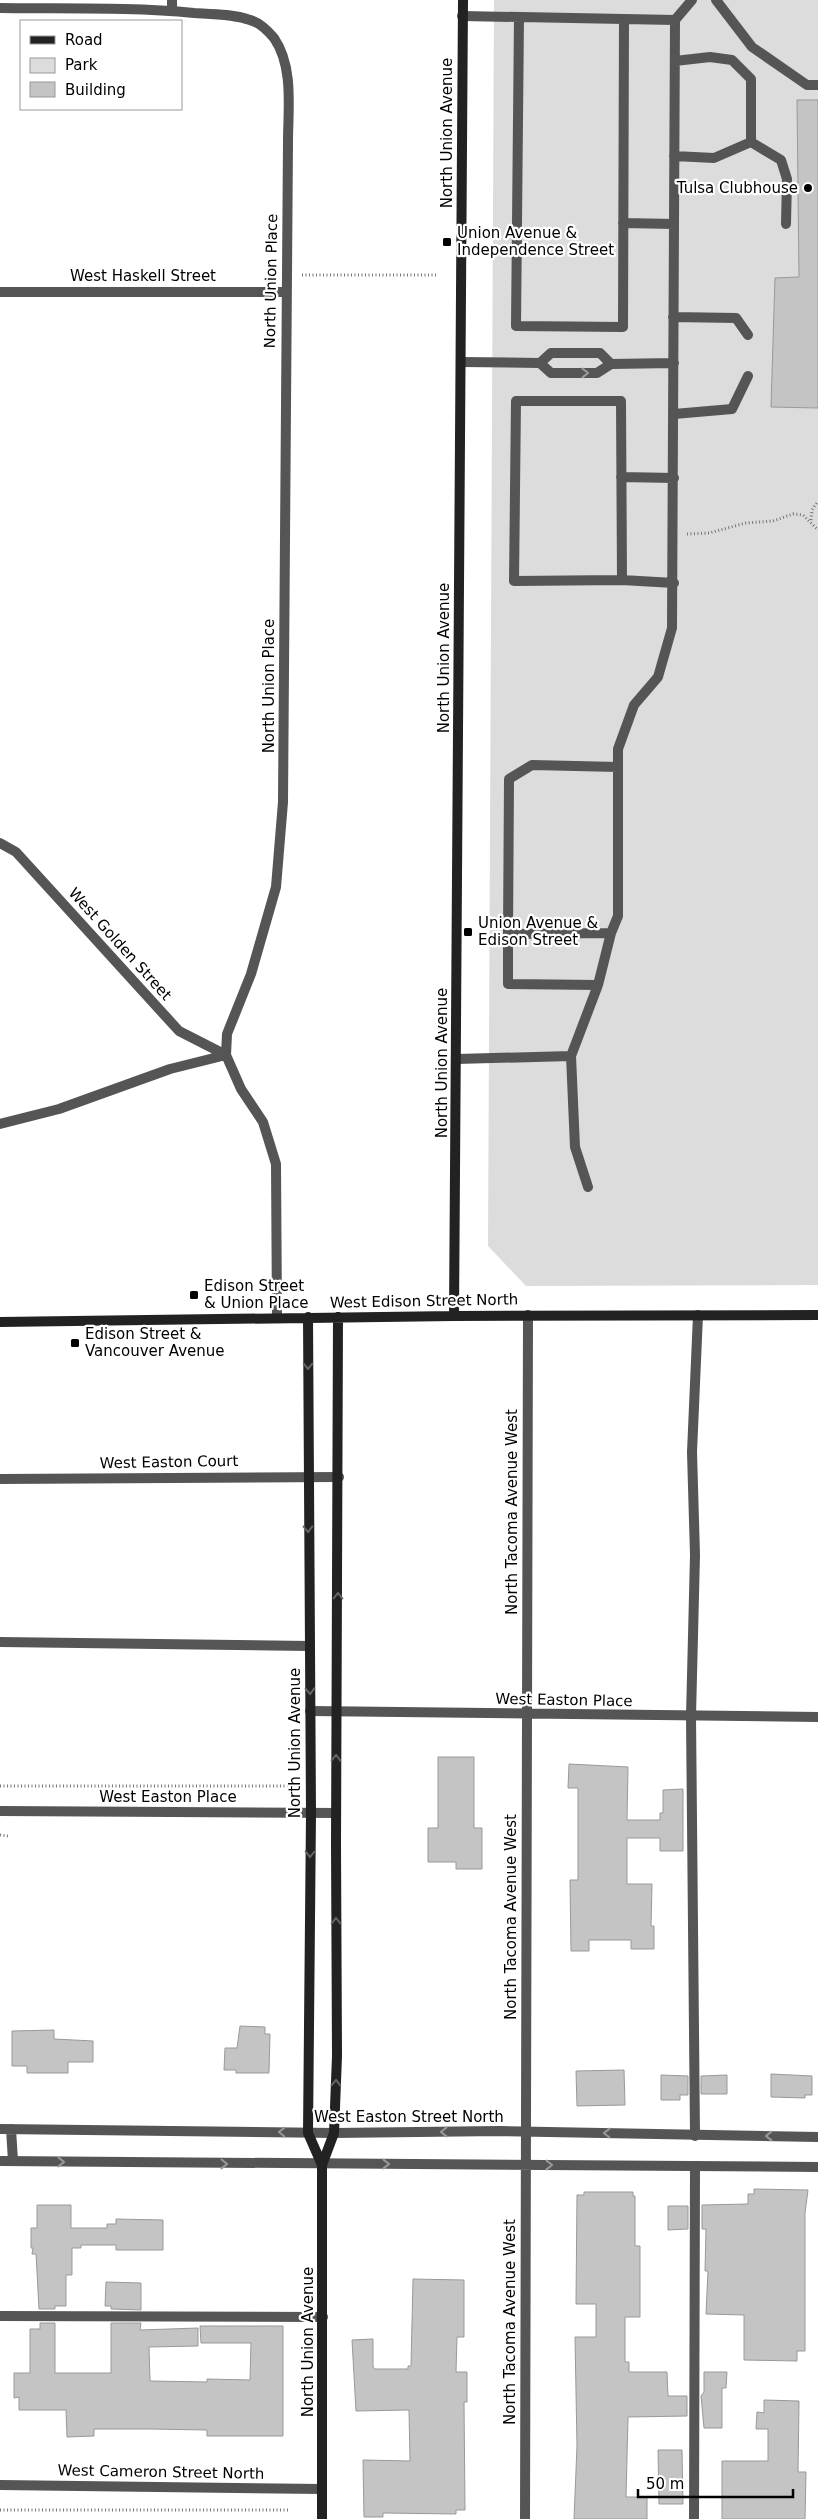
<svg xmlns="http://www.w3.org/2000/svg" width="818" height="2519" font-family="'DejaVu Sans',sans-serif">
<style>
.green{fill:#dcdcdc}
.building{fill:#c4c4c4;stroke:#999}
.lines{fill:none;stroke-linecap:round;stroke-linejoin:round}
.path{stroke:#777;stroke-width:3;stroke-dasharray:1 2.5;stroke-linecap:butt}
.lane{stroke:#555;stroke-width:10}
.street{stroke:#555;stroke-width:10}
.secondary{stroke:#222;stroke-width:10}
.oneway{stroke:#999}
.oneway2{stroke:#646464}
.poi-dot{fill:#000;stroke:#fff;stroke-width:2}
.labels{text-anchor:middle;stroke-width:4.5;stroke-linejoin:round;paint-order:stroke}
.street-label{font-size:15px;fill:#000;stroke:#fff}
.poi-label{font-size:15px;fill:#000;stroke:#fff;text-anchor:start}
</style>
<rect width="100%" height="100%" fill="#fff"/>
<path class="green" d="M494,0h324v1285l-292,1 -38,-40z"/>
<path class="building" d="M797,100h21v308l-47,-1 4,-129 24,-1z
M438,1757h36v71h8v41h-26v-7h-28v-34h10z
M569,1764l59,3 -1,53h33v-7h3v-23l20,-1v62h-23v-13h-33v46h25l-1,42h3v23h-23v-9h-42v11h-18l-1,-71h8v-92h-10z
M240,2026l25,1v7h5l-1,39h-33v-3h-12l1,-22h12z
M54,2030v9l39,2v21h-25v11h-41v-7h-15v-35z
M624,2070l1,35 -48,1 -1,-35z
M771,2074l41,2v19h-7v3l-34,-1z
M661,2075l27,1v19h-8v5h-19z
M727,2075v19h-26v-18z
M754,2189l54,1 -3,23v138h-8v10l-53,-1v-45l-38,-1 2,-43h-3l1,-42h-4v-24l46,-1v-10h6z
M584,2192h49v4h2v50h5v71h-15v45h4v10h38l1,24h19v20l-59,1 -2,80h21v22h-73l3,-73 -2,-109h21v-33h-20l1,-109h7z
M37,2205h34v23h36v-4h9v-5l47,1v30h-47v-5h-35v3h-9v27h-6v31h-11v3h-16l-3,-55h-4l1,-6h-2v-20h6z
M668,2206h20v23l-20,1z
M413,2279l51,1v57h-7l-1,35h11v30h-3l1,108h-9v4l-73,-1v4h-19l-1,-57 47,1 -1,-51 -53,1 -4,-71 21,-1v28l2,2h33v-3h3z
M106,2282l35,1v27l-30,-1v-3h-6z
M40,2323h15v50h56v-50h30l-1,7 58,-2v18l-49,1 1,34 57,1v-3l43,1 1,-37h-50l-1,-17h83v110h-76v-6l-57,-1h-56v7l-27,1 -1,-27h-47v-13l-5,1v-25h16v-44h10z
M704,2372h23l-1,16h-4v40h-18l-3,-32 3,-4z
M764,2400l35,1 -1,71h8l-1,47h-83v-58h46v-32h-12l1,-17 7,1z
M658,2450h24l1,54h-24z"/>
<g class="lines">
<path class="path" d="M302,275h135
M811,520l1,-10 6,-9
M687,534l22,-1 37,-10 27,-2 20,-7 10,1 15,15
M0,1786h297
M0,1835l8,1
M0,2510h290"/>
<path class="lane" d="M716,0l36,47 55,38h11
M462,16l213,4
M519,17l-3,309 107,1 1,-308
M751,142l30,18 6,19 -1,45
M674,156l40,2 37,-16v-63l-19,-19 -22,-3 -35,4
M623,223l51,1
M673,317l63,1 12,17
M461,362l79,1 11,-10h49l11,11 -14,9h-46l-11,-10
M611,364l63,-1
M674,414l58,-5 16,-33
M621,477l53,1
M622,580l-1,-179h-105l-2,180 108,-1 52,3
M508,934l1,-155 23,-14 86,2
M598,985l-90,-1v-50l103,-1
M571,1056l4,91 13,40
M457,1059l114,-3 27,-71 13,-52 7,-17v-167l16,-44 24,-28 14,-49 3,-608 17,-20
M0,1642l309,4
M695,2136l-4,-420 4,-161 -3,-103 6,-137
M0,2316l323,1
M694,2519l1,-353"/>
<path class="street" d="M0,8c64,1 130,-1 194,5 18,1 39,1 56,7 9,2 18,11 24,18 20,29 14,71 14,104l-5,660 -7,85 -25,87 -24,60 -1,21 15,34 22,33 13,42 1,154
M172,11v-11
M0,292h286
M0,843l16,9 163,179 47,24
M0,1124l59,-15 111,-40 56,-14
M0,1479l339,-2
M310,1711l508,6
M0,1811l336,2
M0,2129l334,4 166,-2 318,6
M11,2129l2,32
M0,2161l818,6
M0,2485l322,4
M525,2519l3,-1204"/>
<path class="secondary" d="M454,1316l9,-1316
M308,1317l3,496 -3,320 14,32
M0,1322l454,-6 364,-1
M322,2519v-354l12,-32 3,-77 -1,-211 2,-528"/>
</g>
<defs><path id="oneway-chevron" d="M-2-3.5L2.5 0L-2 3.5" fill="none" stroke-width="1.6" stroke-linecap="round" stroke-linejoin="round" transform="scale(1.25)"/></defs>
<g class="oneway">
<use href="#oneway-chevron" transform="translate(585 373)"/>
<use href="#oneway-chevron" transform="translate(282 2132) rotate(-179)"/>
<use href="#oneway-chevron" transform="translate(444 2132) rotate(179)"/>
<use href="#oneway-chevron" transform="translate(607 2133) rotate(-179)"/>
<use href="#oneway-chevron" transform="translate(769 2136) rotate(-180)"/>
<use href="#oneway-chevron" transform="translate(61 2162) rotate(1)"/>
<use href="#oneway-chevron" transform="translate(224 2164) rotate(1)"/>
<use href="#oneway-chevron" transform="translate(386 2164)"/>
<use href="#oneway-chevron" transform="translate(549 2165)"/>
</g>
<g class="oneway2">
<use href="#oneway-chevron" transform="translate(308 1366) rotate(90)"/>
<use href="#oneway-chevron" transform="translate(308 1529) rotate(89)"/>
<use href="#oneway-chevron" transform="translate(338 1596) rotate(-90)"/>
<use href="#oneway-chevron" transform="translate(310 1691) rotate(89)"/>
<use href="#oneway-chevron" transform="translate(336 1758) rotate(-89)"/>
<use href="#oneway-chevron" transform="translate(310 1854) rotate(91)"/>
<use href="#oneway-chevron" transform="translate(336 1921) rotate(-90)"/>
<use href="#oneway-chevron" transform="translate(336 2083) rotate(-88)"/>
</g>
<g class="poi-dot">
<circle cx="808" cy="188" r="5"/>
<rect x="442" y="237" width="10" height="10" rx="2.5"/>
<rect x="463" y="927" width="10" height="10" rx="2.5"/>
<rect x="189" y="1290" width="10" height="10" rx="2.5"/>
<rect x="70" y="1338" width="10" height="10" rx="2.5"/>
</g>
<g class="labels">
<g class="street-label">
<text transform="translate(447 133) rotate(-90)" y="5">North Union Avenue</text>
<text x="143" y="281">West Haskell Street</text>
<text transform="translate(271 281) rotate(-89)" y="5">North Union Place</text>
<text transform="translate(444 658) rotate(-90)" y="5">North Union Avenue</text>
<text transform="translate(269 686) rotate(-90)" y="5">North Union Place</text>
<text transform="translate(120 944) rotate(48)" y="5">West Golden Street</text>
<text transform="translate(442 1063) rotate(-90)" y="5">North Union Avenue</text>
<text transform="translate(424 1301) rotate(-1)" y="5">West Edison Street North</text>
<text transform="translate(169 1462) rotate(-1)" y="5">West Easton Court</text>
<text transform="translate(512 1512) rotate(-90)" y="5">North Tacoma Avenue West</text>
<text transform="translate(564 1700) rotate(1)" y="5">West Easton Place</text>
<text transform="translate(295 1743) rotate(-90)" y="5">North Union Avenue</text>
<text x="168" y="1802">West Easton Place</text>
<text transform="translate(511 1917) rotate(-90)" y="5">North Tacoma Avenue West</text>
<text x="409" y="2122">West Easton Street North</text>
<text transform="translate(510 2322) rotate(-90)" y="5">North Tacoma Avenue West</text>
<text transform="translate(308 2342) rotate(-90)" y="5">North Union Avenue</text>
<text transform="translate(161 2472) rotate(1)" y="5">West Cameron Street North</text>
</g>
<g class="poi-label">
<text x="798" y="193" text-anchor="end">Tulsa Clubhouse</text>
<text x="457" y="238">Union Avenue &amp;<tspan x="457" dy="17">Independence Street</tspan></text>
<text x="478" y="928">Union Avenue &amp;<tspan x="478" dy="17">Edison Street</tspan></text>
<text x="204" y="1291">Edison Street<tspan x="204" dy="17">&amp; Union Place</tspan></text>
<text x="85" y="1339">Edison Street &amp;<tspan x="85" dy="17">Vancouver Avenue</tspan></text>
</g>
</g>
<rect x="20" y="20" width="162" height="90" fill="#ffffff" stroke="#999999"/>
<rect x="30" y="36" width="25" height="8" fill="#222222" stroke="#999999"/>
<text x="65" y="45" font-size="15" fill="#000000">Road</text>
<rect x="30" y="58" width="25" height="15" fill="#dcdcdc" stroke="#999999"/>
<text x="65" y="70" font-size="15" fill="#000000">Park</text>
<rect x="30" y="82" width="25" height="15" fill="#c4c4c4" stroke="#999999"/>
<text x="65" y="95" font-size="15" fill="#000000">Building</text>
<path d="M638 2489v8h155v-8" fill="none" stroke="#000000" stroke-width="2.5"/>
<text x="646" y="2489" font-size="15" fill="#000000" stroke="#ffffff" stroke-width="4" paint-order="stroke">50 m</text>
</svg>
